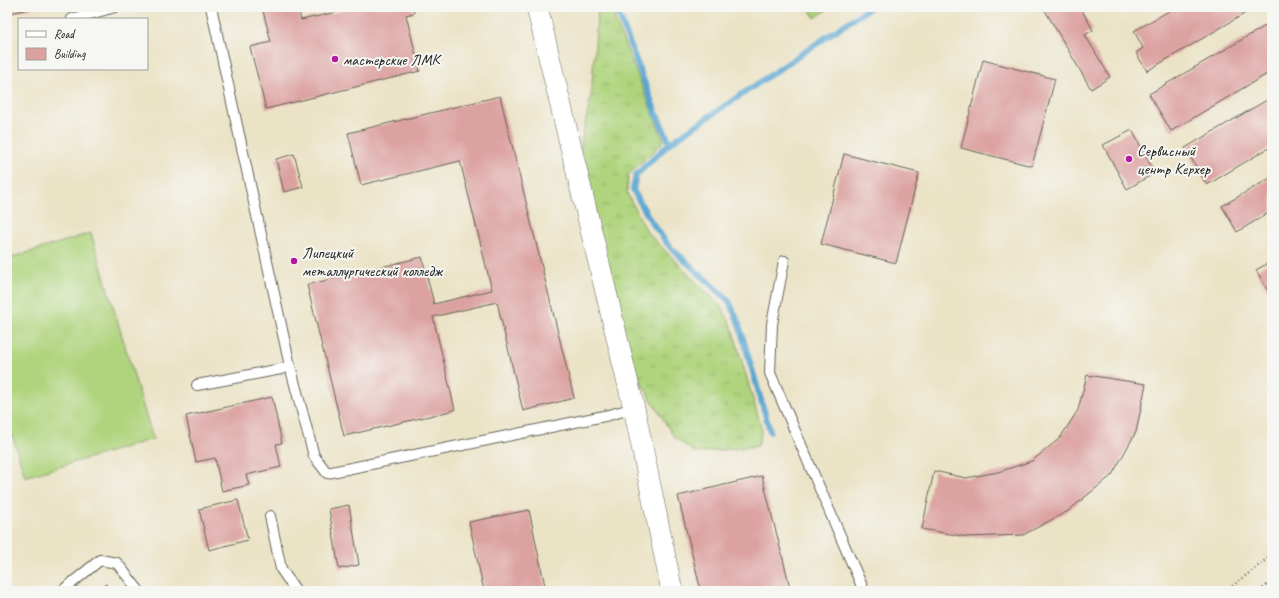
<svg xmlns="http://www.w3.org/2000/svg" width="1279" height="598" font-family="Caveat,sans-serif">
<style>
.grass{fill:url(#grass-tufts);stroke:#66784c}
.park{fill:url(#park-dots);stroke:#66784c}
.garden{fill:#afd47d;stroke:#66784c}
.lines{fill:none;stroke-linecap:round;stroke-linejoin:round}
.stream{stroke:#59a6d2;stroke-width:6}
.building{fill:#dca2a0}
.service-casing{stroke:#646258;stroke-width:12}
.minor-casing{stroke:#646258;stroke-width:22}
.path{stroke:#646258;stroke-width:2.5;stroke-dasharray:1 3;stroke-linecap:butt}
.service{stroke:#fff;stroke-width:10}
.minor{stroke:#fff;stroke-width:21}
.poi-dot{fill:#b5179e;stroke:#f6f6f2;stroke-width:1.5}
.labels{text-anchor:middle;stroke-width:4;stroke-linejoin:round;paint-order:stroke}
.poi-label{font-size:16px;fill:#1c1c1c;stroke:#f6f6f2;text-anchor:start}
</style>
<defs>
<pattern id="grass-tufts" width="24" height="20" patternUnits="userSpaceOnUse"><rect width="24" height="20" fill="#afd47d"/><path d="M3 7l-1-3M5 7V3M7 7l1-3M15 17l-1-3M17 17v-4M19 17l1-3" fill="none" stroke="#96b56b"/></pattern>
<pattern id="park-dots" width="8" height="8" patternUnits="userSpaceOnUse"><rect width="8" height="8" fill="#afd47d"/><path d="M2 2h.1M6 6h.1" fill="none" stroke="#96b56b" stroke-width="1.8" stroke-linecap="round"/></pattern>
</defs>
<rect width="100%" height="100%" fill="#f6f6f2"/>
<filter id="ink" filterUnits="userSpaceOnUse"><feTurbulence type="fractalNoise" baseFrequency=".025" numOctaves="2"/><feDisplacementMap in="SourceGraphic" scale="8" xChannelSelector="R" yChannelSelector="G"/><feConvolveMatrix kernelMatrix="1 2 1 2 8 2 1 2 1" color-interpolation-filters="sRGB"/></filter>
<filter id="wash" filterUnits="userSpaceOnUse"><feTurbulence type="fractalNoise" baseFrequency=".012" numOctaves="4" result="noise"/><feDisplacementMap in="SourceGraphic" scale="16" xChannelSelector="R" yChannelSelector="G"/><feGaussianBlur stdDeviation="0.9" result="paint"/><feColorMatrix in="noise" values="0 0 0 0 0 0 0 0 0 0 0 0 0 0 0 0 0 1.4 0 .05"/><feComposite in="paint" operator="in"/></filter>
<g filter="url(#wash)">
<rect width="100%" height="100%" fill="#ebe3c6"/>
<path class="grass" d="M598,7h12l54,134 -36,34 -1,18 20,39 74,75 10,17 31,106 -4,16 -62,7 -22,-16 -31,-51 -14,-34 -50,-199 12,-57z"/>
<path class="park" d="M808,7h23l-16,11z"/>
<path class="garden" d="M91,233l62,206 -128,38 -18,-59v-159z"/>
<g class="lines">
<path class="stream" d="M616,7l40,106 14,30
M770,431l-32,-110 -9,-20 -59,-54 -18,-24 -19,-33 3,-15 34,-32 201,-136"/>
</g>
<g id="blocks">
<path class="building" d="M7,7h26v1l-26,6z
M262,7h36l3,13 58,-13h54l1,6 -8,2 14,56 -154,38 -16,-62 21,-5z
M1043,7h37l13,23 -8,5 25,42 -19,12z
M1176,7h80l-109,64 -11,-18 7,-5 -9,-17z
M1272,22v49l-101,60 -22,-37z
M983,60l72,19 -23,87 -71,-18z
M500,96l74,302 -51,13 -26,-109 -64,15 22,93 -111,26 -37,-151 115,-28 12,47 58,-14 -32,-129 -99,24 -13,-52z
M1272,97v49l-65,39 -22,-37z
M1132,130l23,43 -28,16 -24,-44z
M294,154l9,33 -19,5 -8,-33z
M844,154l75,19 -23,90 -75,-19z
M1272,177v34l-35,21 -15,-26z
M1272,261v37l-16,-28z
M1087,375l59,9 -10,48 -24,43 -44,36 -45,24 -56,2 -45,-8 12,-58 32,7 32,-6 34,-11 28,-23 18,-28z
M272,397l10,46 -6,1 5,23 -35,8 3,10 -27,6 -7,-33 -19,4 -10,-46z
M762,476l29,115h-90l-23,-95z
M238,500l10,40 -39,10 -10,-41z
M349,505l10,60 -20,4 -10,-60z
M529,510l17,81h-62l-15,-69z
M106,584l5,7h-14z"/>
</g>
</g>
<g filter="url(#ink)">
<use href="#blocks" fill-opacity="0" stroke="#646258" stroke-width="1"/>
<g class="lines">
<g class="service-casing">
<path id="service" d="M211,7l79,359
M72,19l43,-12
M784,261l-12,63 -2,49 94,218
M197,385l84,-16 9,-3 24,90 13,17 282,-58 25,-7
M270,516l11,53 15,22
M62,591l38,-31 17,3 22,28"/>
</g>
<g class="minor-casing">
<path id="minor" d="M537,7l97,401 38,183"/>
</g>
<path class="path" d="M1226,591l46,-36
M1260,591l12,-10"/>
<use href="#service" class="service"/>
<use href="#minor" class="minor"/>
</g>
</g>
<g class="poi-dot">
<circle cx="335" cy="59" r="4"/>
<circle cx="1129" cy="159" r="4"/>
<circle cx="294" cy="261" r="4"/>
</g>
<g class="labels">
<g class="poi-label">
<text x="343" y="65">мастерские ЛМК</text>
<text x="1137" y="156">Сервисный<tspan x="1137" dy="18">центр Керхер</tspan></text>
<text x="302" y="258">Липецкий<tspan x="302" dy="18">металлургический колледж</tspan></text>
</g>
</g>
<rect width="1279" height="598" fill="none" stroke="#f6f6f2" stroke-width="24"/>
<rect x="18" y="18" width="130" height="52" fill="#f6f6f2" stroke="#9f9f9c"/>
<rect x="26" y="31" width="20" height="6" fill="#ffffff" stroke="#9f9f9c"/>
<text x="54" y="38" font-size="12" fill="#1c1c1c">Road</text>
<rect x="26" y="48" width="20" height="12" fill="#dca2a0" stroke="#9f9f9c"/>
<text x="54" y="58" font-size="12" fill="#1c1c1c">Building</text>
</svg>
